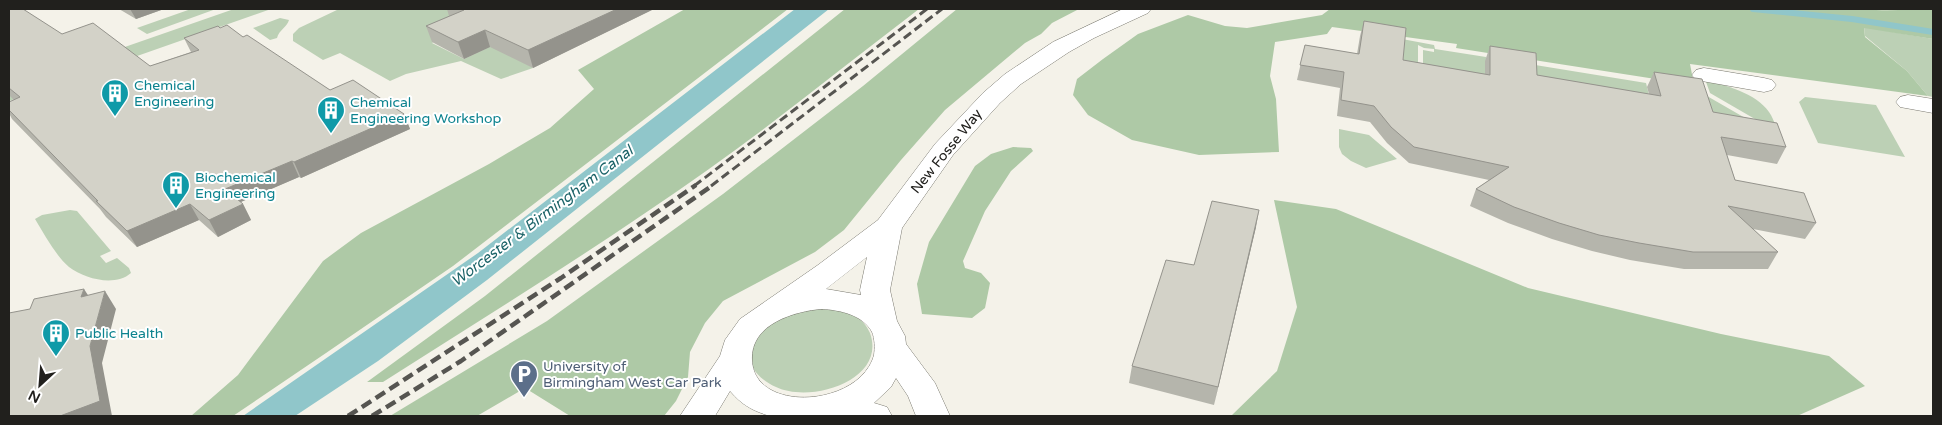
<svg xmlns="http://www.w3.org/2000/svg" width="1942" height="425" font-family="'Varela Round',sans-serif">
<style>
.green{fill:#bcd0b5}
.forest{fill:#aec9a6}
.water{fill:#90c6ca}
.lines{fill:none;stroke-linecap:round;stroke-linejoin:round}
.stream{stroke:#90c6ca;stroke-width:6}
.minor-casing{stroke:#7b7a71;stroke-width:1}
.minor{fill:#fff;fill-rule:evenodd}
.rail-far1{stroke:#565551;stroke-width:3;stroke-dasharray:9 4.5;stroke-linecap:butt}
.rail{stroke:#565551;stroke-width:4.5;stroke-dasharray:11 5.5;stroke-linecap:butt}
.wall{fill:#b5b5ac}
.shaded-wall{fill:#94938c}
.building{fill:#d3d2c8;stroke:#94938c}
.labels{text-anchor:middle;stroke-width:4;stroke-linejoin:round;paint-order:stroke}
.culture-label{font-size:14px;fill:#0d838f;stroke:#fff;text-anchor:start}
.street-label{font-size:14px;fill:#21201d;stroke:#fff}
.service-label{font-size:14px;fill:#4e5e75;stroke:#fff;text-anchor:start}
.water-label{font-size:15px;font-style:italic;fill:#1b6368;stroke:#fff}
</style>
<rect width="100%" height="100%" fill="#f4f2e9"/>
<path class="green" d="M191,9h25l-69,25 -10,-6z
M234,9h37l-262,92v-23l110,-29z
M339,9h137l-44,34 32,16 36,-17 33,26 -32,11 -40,-18 -55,13 -16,7 -50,-28 -17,7 -30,-19v-7l6,-6z
M280,18l9,2c-2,7 -10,10 -12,18l-7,2 -17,-12z
M1864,27l69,12v58l-5,-1 -21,-25 -42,-35z
M1402,39l32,6 1,4 51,8 -1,33 -62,-26v-14l11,2v-3l-10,-1 -6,-3v17l-18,2z
M1529,64l117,19 10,40 -123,-22z
M1705,79c21,7 51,14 64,33 3,4 5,10 7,14h-9l-57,-33z
M1707,96l59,34 -60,-2z
M1805,97l71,8 29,52 -87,-14 -19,-41z
M1339,129l30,6 28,24 -31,9 -15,-7 -9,-7 -3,-7z
M70,210l7,1 34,40 -11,5 6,7 11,-5 12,10 2,5c-16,14 -46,6 -62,-6 -14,-12 -24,-32 -34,-48l7,-4z
M823,306c10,3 23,5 32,10 6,3 12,10 15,17 17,47 -59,71 -94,54 -24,-11 -35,-30 -17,-53 3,-4 8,-11 12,-14 13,-7 37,-10 52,-14z"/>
<path class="forest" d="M685,9h103l-335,257 -127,87 -93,63h-42l47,-41 85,-114 38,-28 128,-69 61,-36 44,-39 -16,-19z
M845,9h74c-70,53 -138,109 -210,160 -106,75 -217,144 -326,213h-16l118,-86z
M957,9h122l-27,14 -11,11 -16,9 -80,67 -44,50 -57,70 -29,22 -92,49 -18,22 -15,29 -2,25 -12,24 -12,15h-94l-45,-28 -48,28h-87l157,-95 176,-127 140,-108z
M1330,9h535c22,3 46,0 68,0v30l-69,-11 1,9 42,34 21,25 -238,-32 4,21 -238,-37 1,-4 -125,-17 -5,7 -52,8 -5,34 6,23 3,53 -80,3 -67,-15 -44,-25 -15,-20 4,-16 26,-20 35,-25 50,-19 37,11 22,2 75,-13z
M1013,147l18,1 2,3 -22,20 -26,40 -22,50 2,7 16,5 9,10 -5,25 -13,10 -50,-4 -5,-30 12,-42 46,-76 16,-12z
M1274,200l62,9 192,79 193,46 108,22 36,30 -68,30h-566l46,-45 20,-64z"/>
<path class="water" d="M795,9h34l-342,271 -109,81 -83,55h-52l235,-163z"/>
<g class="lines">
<path class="stream" d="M1753,9l99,10 81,13"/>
<g class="minor-casing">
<path id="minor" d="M1123,9h28l-3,4 -54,25 -25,14 -48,32 -21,19 -47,52 -51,73 -12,62 7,31 8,15 1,8 29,39 15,33h-34l-8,-20 -12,-18 -5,9 -17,16 13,4 5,9h-122c-17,-5 -28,-11 -40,-25l-15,25h-35l40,-60 5,-16 15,-21 78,-54 60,-45 57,-76 48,-51 22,-19 48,-32zM867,257l-7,33 1,5 -35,-6zM822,309c18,1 41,6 50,23 3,7 3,16 2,23 -14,52 -120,59 -122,5 -2,-36 43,-49 70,-51z
M1704,68l60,10 8,2 4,5 -4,5 -8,2 -68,-12 -4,-5 4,-5z
M1908,95l25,4v14l-33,-6 -4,-5 4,-5z"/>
</g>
<use href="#minor" class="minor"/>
<path class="rail-far1" d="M694,186l233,-177
M711,186l231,-177"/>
<path class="rail" d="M348,416l213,-138 135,-93
M372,416l89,-55 252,-176"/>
</g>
<path class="wall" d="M9,9l53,25 88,32 41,-14 -7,-14 36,-10 23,9 87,53 74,24 6,15 -109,49 -2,-1 -59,25 3,2 8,16 -33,17 -19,-17 -62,27 -31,-30 -6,-8 -88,-90 -3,-6v-11l5,-2 -5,-5z
M119,9h45l-28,10z
M447,9h207l-121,59 -43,-21 -26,12 -32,-17 -6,-16 23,-10z
M1364,21l39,39 82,14v-13l5,-15 47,29 112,19 -2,-7 7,-15 59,40 73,35 -9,17 -50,-9 8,25 81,43 -11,16 -52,-10 25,23 -10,17h-84l-54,-9 -38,-9 -40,-12 -44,-16 -38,-17 6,-17 13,-9 -80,-17 -22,-20 -17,-21 -33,-6 3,-28 -43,-8 8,-35 52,9 3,-18z
M1256,227l-42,178 -85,-22 3,-17 62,-101z"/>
<path class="shaded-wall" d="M130,9h34l-28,10z
M617,9h37l-121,59 -5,-18z
M485,30l5,17 -26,12 -6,-17z
M404,114l6,15 -109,49 -7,-16z
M292,161l7,16 -65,28 -9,-16z
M190,204l9,16 -62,27 -10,-16z
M243,204l8,16 -33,17 -9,-17z
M1259,210l-3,17 -42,178 4,-18z
M84,289l11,17 -14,-9z
M105,291l11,18 -14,54 10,53h-52l30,-70z"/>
<path class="building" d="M9,9h14l39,25 31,-11 57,43 49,-16 -15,-12 34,-12 2,2 7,-3 16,12 4,-2 83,55 23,-10 51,34 -110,48 -2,-1 -67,28 18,15 -34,16 -19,-16 -63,27 -31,-30h2l-89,-91v-8l11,-5 -11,-9z
M462,9h155l-89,41 -43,-20 -27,12 -32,-16 38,-16z
M1364,21l42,7 -3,32 87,15v-29l46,7 1,22 124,21 -7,-24 48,7 11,33 64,11 9,24 -65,-10 14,43 69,13 12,30 -88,-17 50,46h-85l-54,-9 -40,-8 -40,-12 -45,-16 -38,-18 33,-22 -95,-20 -23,-20 -17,-21 -33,-6 3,-28 -44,-7 5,-20 54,9z
M1212,201l47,9 -41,177 -86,-21 34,-106 28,5z
M84,289l-3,8 24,-6 -15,55 10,55 -40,15h-51v-103l21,-4 4,-10z"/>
<defs>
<g id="building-pin" transform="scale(1.4375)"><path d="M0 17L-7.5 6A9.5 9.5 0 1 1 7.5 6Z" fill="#0f9aa8" stroke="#fff"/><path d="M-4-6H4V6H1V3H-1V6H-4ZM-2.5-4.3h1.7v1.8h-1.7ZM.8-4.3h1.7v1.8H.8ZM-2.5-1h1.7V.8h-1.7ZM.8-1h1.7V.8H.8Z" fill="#fff"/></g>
<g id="parking-pin" transform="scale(1.4375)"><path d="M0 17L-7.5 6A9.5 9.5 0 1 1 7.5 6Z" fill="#5c6f8a" stroke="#fff"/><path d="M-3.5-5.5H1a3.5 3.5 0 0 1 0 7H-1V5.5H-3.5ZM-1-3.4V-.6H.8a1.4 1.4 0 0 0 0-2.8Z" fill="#fff"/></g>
</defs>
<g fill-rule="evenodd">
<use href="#building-pin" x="115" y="93"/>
<use href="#building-pin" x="331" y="110"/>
<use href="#building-pin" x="176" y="185"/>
<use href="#building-pin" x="56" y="333"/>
<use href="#parking-pin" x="524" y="374"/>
</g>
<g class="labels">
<g class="culture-label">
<text x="134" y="90">Chemical<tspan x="134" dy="16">Engineering</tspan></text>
<text x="350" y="107">Chemical<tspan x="350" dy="16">Engineering Workshop</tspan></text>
<text x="195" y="182">Biochemical<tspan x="195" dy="16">Engineering</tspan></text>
<text x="75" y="338">Public Health</text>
</g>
<g class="street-label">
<text transform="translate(946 151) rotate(-51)" y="5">New Fosse Way</text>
</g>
<g class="service-label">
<text x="543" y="371">University of<tspan x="543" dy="16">Birmingham West Car Park</tspan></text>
</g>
<g class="water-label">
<text transform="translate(542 216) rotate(-37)" y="5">Worcester &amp; Birmingham Canal</text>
</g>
</g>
<rect width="1942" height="425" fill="none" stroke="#21201d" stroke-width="20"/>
<g transform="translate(40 385) rotate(206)" stroke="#ffffff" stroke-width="4" paint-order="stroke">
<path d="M0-4L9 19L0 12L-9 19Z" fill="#21201d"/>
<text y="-8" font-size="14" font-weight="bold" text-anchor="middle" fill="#21201d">N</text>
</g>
</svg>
